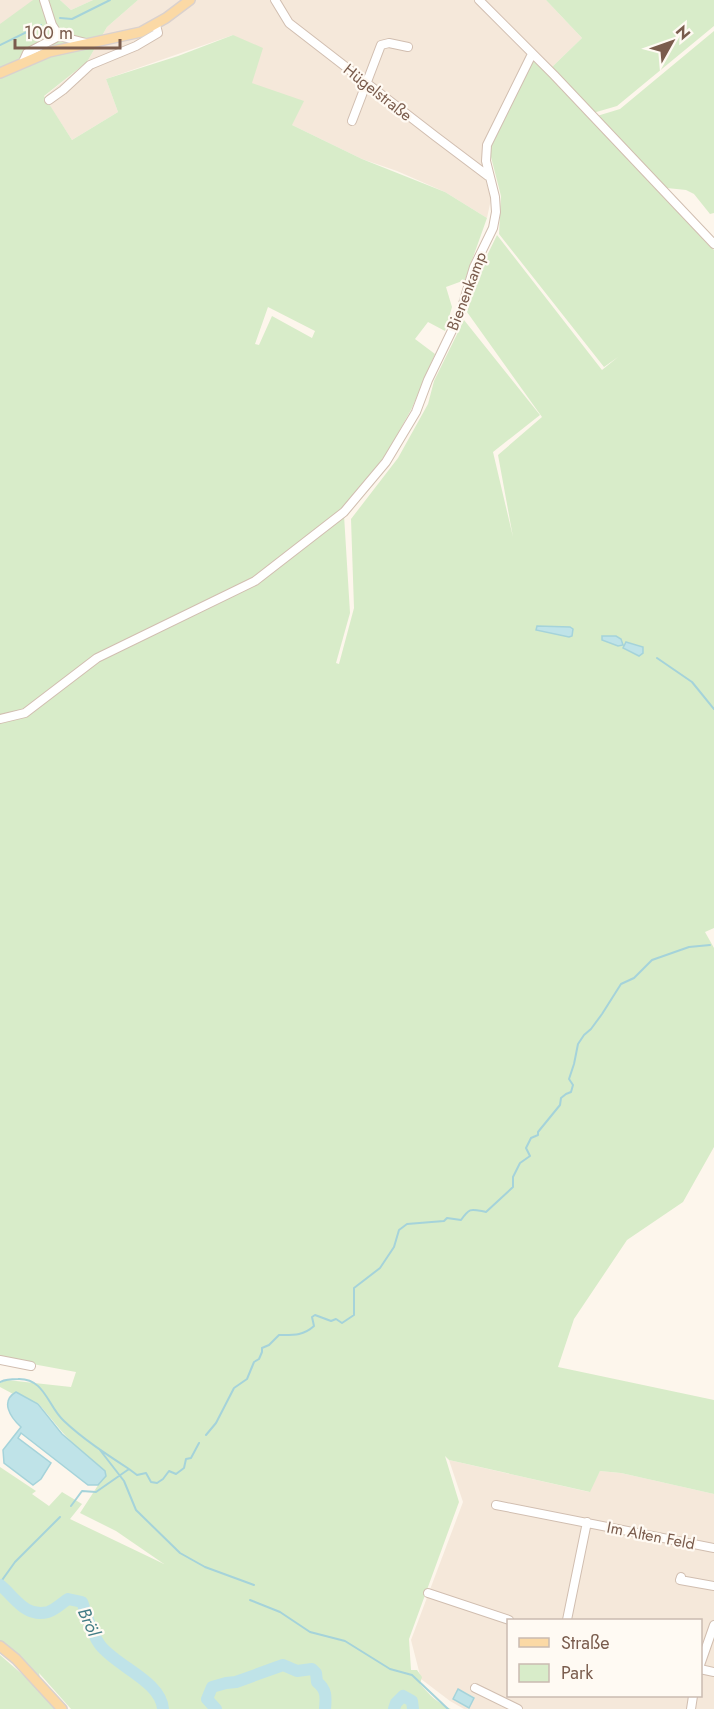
<svg xmlns="http://www.w3.org/2000/svg" width="714" height="1709" font-family="Jost,sans-serif">
<style>
.residential{fill:#f5e8da;fill-rule:evenodd}
.green{fill:#d8ecc9;fill-rule:evenodd}
.water{fill:#bfe3e8;stroke:#a5d3da;stroke-width:1.5}
.lines{fill:none;stroke-linecap:round;stroke-linejoin:round}
.stream{stroke:#a5d3da;stroke-width:2}
.river{stroke:#bfe3e8;stroke-width:12}
.minor-casing{stroke:#d1beb0;stroke-width:10}
.major-casing{stroke:#dad1cd;stroke-width:12}
.minor{stroke:#fff;stroke-width:8}
.major{stroke:#fbd9a5;stroke-width:9}
.labels{text-anchor:middle;stroke-width:4.5;stroke-linejoin:round;paint-order:stroke}
.street-label{font-size:16px;fill:#7a5c4d;stroke:#fffaf3}
.water-label{font-size:18px;font-style:italic;fill:#437c86;stroke:#fffaf3}
</style>
<rect width="100%" height="100%" fill="#fdf6ec"/>
<path class="residential" d="M0,0h40l-40,32z
M60,0h33l-22,10z
M138,0h408l36,38 -30,29 -15,-14 -53,94v27l7,25 -4,19 -42,-26 -48,-21 -35,-12 -70,-34 -40,-42 -19,-48 -127,44 12,33 -46,28 -28,-43 43,-35 20,-35z
M449,1460l140,32 11,-21 21,2 93,21v215h-250l-14,-8 -29,-22 -10,-39 52,-138zM508,1620h192v76h-192z"/>
<path class="green" d="M33,0h27l11,10 22,-10h45l-31,27 -20,35 -43,34 28,44 46,-28 -12,-33 72,-23 55,-21 30,13 -11,35 52,18 -12,24 70,34 83,33 42,26 -22,62 -19,7 6,20 -7,24 -17,-9 -13,17 20,15 -23,54 -25,45 -46,60 -90,68 -155,74 -73,55 -23,5v-691zM268,307l47,24 -3,7 -40,-22 -13,29 -4,-1z
M546,0h168v26l-97,80 -24,7 -41,-46 30,-29z
M714,31v182l-4,1 -16,-20 -8,-4 -19,-2 -70,-72 23,-7z
M532,56l182,194v678l-9,4 9,16v199l-31,55 -56,38 -53,79 -16,48 156,33v94l-93,-21 -21,-2 -10,21 -141,-32 -4,-4 14,46 -50,137 2,31h6l5,7 -2,7c10,11 17,19 31,25h-380l-32,-36 1,5 -40,-35v-176l36,24 -4,3 17,12 13,-14 20,12 -12,15 94,45 -48,-33 -36,-18 24,-37 -41,-43 -25,-30 -6,1 -32,-17v-4l7,-3 64,7 5,-15 -76,-14v-636l9,-1 89,-61 155,-74 91,-71 6,98 -14,50 3,1 15,-56 -3,-89 47,-61 30,-54 6,-23 30,-61 76,95 -47,37 20,85 -15,-82 44,-38 -75,-105 13,-42 17,-35 105,135 16,-13 -14,10 -105,-133 2,-38 -10,-39 -1,-11z
M0,1655l38,33 19,21h-57z"/>
<path class="water" d="M537,626l33,1 3,2 -1,7 -3,1 -33,-7z
M602,636h14l5,3 2,6 -5,1 -16,-6z
M626,642l17,5v6l-4,3 -16,-8z
M16,1392l22,12 24,30 43,37 1,5 -8,9h-10l-67,-52 -3,5 33,25 -10,16 -8,6 -29,-22 -1,-13 18,-23c-11,-10 -21,-26 -5,-35z
M458,1689l16,9 -5,10 -16,-9z"/>
<g class="lines">
<path class="stream" d="M60,18l12,1 38,-19
M0,45l41,-20
M657,658l35,24 22,27
M0,1382c6,-3 12,-3 18,-3 27,-1 30,28 46,42 19,18 42,33 65,48
M206,1435l10,-12 18,-35 13,-9 7,-17 5,-3 3,-7v-4l7,-3 10,-10c14,0 24,1 35,-9l-2,-9 3,-2 16,6 5,-2 6,4 12,-8v-27l26,-20 14,-21 5,-17 8,-6 37,-3 3,-3 14,2c9,-13 10,-11 25,-8l27,-25v-10l7,-14 10,-7 -4,-8 5,-10 7,-3v-3l22,-27 1,-7 5,-4 5,-2 2,-7 -4,-6 5,-15 4,-20 6,-9 7,-6 11,-15 19,-30 13,-6 18,-18 37,-13 21,-2
M100,1450l24,31 12,29 44,43 25,14 49,18
M71,1506l11,-15 14,1 33,-23 8,6 9,-2 5,9 6,1 6,-4 6,-8 7,3 8,-6 2,-9 5,-1 8,-15
M0,1583l15,-21 45,-45
M250,1600l30,12 30,20 35,9 45,28 22,6 36,34"/>
<path class="river" d="M0,1585c15,12 25,33 48,27 7,-2 14,-9 20,-13l14,3c5,13 9,31 18,43 17,22 61,36 63,64
M216,1709l-9,-10 5,-12 14,-4 10,-1 47,-17 14,6 15,-2 4,4 1,9c10,8 9,15 8,27
M394,1709l2,-6 7,-7 9,5 1,8"/>
<g class="minor-casing">
<path id="minor" d="M44,0l8,25 7,11 27,7
M275,0l14,23 146,113 53,40
M479,0l75,75 160,169
M23,62l4,-9 32,-17
M49,100l14,-10 27,-25 46,-19 22,-13 -2,-8
M352,121l29,-76 8,-2 19,4
M0,719l25,-6 72,-55 158,-77 89,-69 42,-50 30,-50 12,-32 32,-66 14,-47 19,-39 3,-16 -1,-15 -9,-36 1,-16 45,-91
M0,1360l31,6
M496,1505l218,43
M681,1577l-1,3 34,6
M428,1593l81,27
M567,1620l20,-98
M700,1665l14,-40
M700,1669l14,3
M475,1688l43,21
M691,1709l2,-13"/>
</g>
<g class="major-casing">
<path id="major" d="M0,73l49,-21 92,-20 25,-14 24,-18
M0,1646l16,13 46,50"/>
</g>
<use href="#minor" class="minor"/>
<use href="#major" class="major"/>
</g>
<g class="labels">
<g class="street-label">
<text transform="translate(378 92) rotate(38)" y="6">Hügelstraße</text>
<text transform="translate(466 291) rotate(-69)" y="6">Bienenkamp</text>
<text transform="translate(651 1535) rotate(11)" y="6">Im Alten Feld</text>
</g>
<g class="water-label">
<text transform="translate(89 1622) rotate(66)" y="6">Bröl</text>
</g>
</g>
<rect x="507" y="1619" width="195" height="78" fill="#fffaf3" stroke="#cabbb1" stroke-width="1.5"/>
<rect x="519" y="1638" width="30" height="9" fill="#fbd9a5" stroke="#cabbb1" stroke-width="1.5"/>
<text x="561" y="1649" font-size="18" fill="#7a5c4d">Straße</text>
<rect x="519" y="1664" width="30" height="18" fill="#d8ecc9" stroke="#cabbb1" stroke-width="1.5"/>
<text x="561" y="1679" font-size="18" fill="#7a5c4d">Park</text>
<g transform="translate(672 42) rotate(50)" stroke="#fffaf3" stroke-width="4.5" paint-order="stroke">
<path d="M0-4.5L10 22L0 15L-10 22Z" fill="#7a5c4d"/>
<text y="-9" font-size="16" font-weight="bold" text-anchor="middle" fill="#7a5c4d">N</text>
</g>
<path d="M15 39v9h105v-9" fill="none" stroke="#7a5c4d" stroke-width="3"/>
<text x="24" y="39" font-size="18" fill="#7a5c4d" stroke="#fffaf3" stroke-width="4.5" paint-order="stroke">100 m</text>
</svg>
